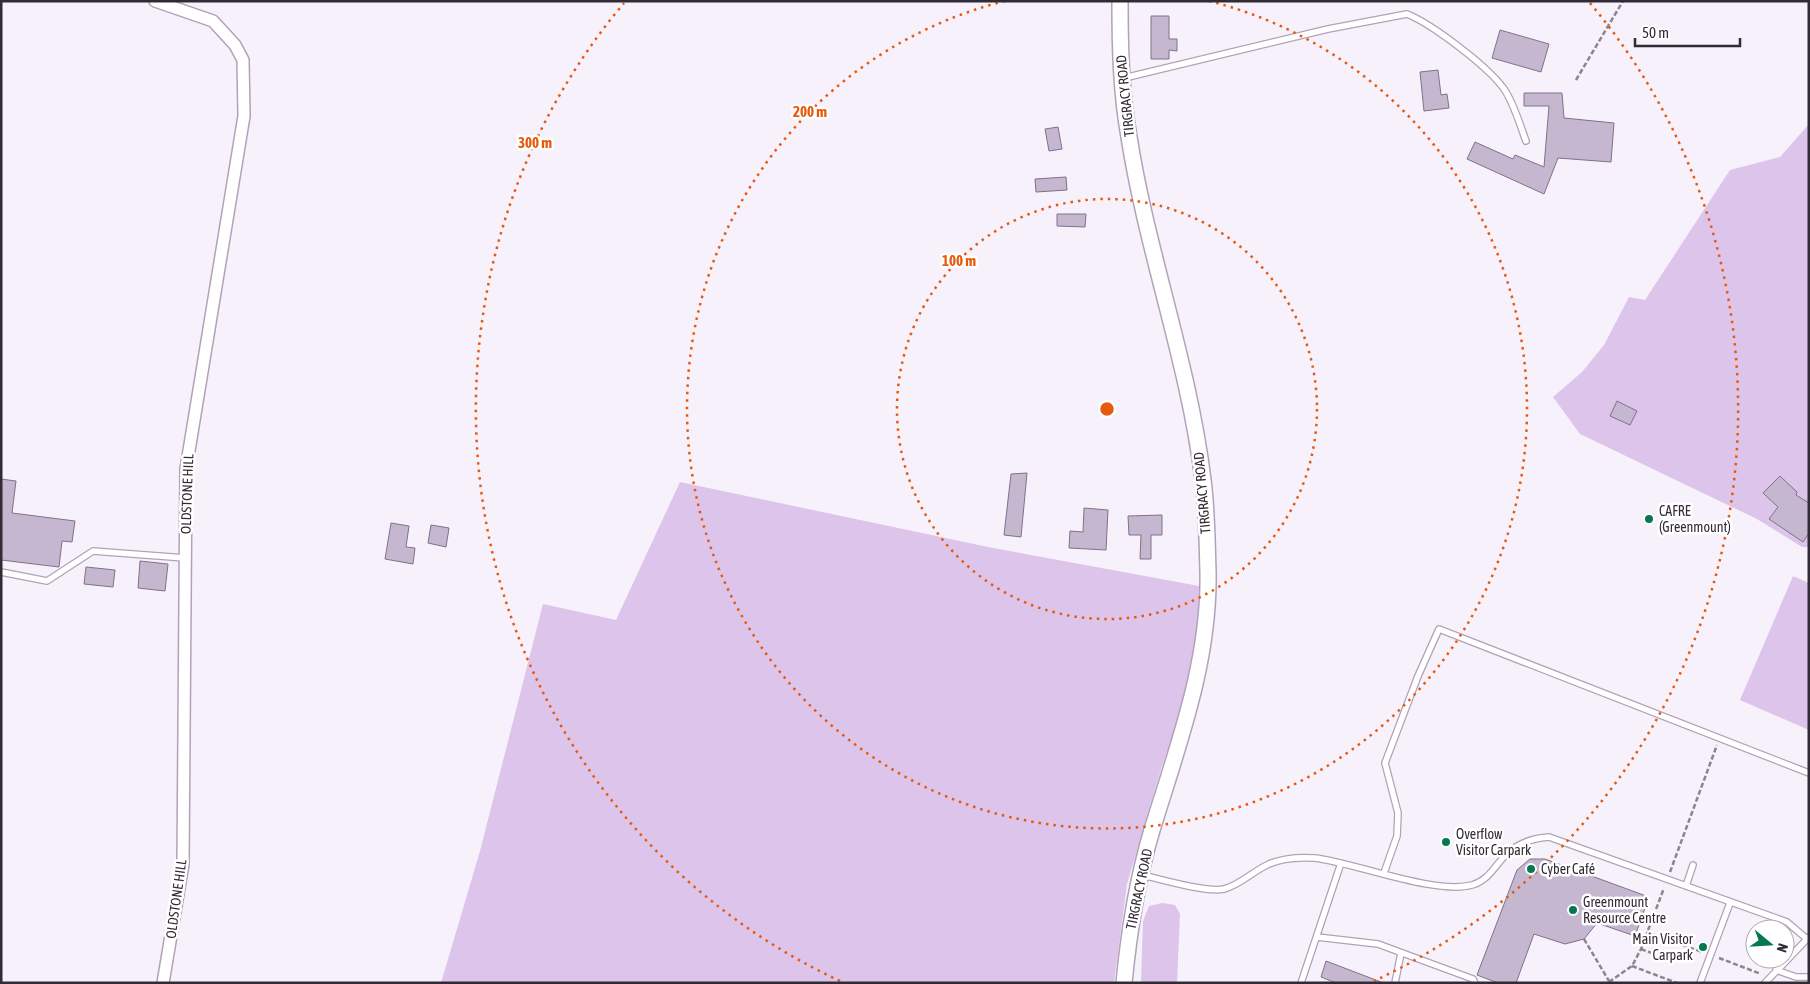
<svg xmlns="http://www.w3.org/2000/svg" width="1810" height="984" font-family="'Asap Condensed',sans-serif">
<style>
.green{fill:#dcc4eb}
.building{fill:#c6b7d0;stroke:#7f7288}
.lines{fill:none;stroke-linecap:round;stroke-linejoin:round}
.service-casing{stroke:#b1a2ba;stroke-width:8}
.minor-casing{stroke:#b1a2ba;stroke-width:14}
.tertiary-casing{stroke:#b1a2ba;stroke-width:18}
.path{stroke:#8b858f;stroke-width:2.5;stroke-dasharray:5 2.5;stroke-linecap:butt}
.service{stroke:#fff;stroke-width:5.5}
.minor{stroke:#fff;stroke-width:11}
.tertiary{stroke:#fff;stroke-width:15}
.ring{fill:none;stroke:#e8590c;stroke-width:2.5;stroke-dasharray:2.5 5}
.poi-dot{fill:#067751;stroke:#fff;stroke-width:2}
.labels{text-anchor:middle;stroke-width:5;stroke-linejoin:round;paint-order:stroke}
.street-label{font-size:14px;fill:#312b35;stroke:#fff}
.poi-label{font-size:14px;fill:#312b35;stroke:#fff;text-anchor:start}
.centre{fill:#e8590c;stroke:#fff;stroke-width:2.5}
.ring-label{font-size:15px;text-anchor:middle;font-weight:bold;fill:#e8590c;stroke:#fff;stroke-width:5;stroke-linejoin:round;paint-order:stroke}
</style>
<rect width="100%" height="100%" fill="#f7f1fb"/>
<path class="green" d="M1809,124v423h-7l-45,-28 -177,-85 -27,-37 29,-25 22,-27 25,-48 16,3 85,-130 50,-13z
M680,482l313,66 206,38 -2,57 -13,61 -22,62 -35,118 -13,99h-673l39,-132 63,-247 73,16z
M1793,576l16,7v147l-69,-30z
M1162,903l13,2 5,9 -3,69h-36l2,-62 6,-15z"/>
<path class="building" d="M1151,16h18v23h8v12l-8,-1v9h-18z
M1500,30l49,14 -8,28 -49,-14z
M1438,70l3,25 6,-1 2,14 -25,3 -4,-39z
M1524,93h38l2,25 50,5 -3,39 -53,-4 -14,36 -77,-35 8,-17 38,17 2,-4 29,12 5,-61h-25z
M1058,127l4,22 -13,2 -4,-22z
M1066,177l1,13 -31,2 -1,-13z
M1057,214h29l-1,13 -28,-1z
M1617,401l20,10 -7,14 -20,-9z
M1027,473l-6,64 -17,-2 7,-61z
M1780,476l17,16 -1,3 13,8v30l-6,9 -34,-23 9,-12 -15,-14z
M1,479l15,2 -4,32 63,8 -3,21 -10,-1 -3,26 -58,-7z
M1084,508l24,2 -2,40 -37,-2 1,-17 13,1z
M1162,515v20h-11v24h-11l1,-24h-12l-1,-19z
M391,523l18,3 -3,21 9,1 -2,16 -28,-5z
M431,525l18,3 -3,19 -18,-4z
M140,561l28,3 -3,27 -27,-3z
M86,567l29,3 -2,17 -29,-3z
M1530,859h15l104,38 -14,39 -38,-13 -13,16 -19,5 -31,-10 -18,49h-18l-21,-8 40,-105z
M1326,961l55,21 -1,1h-44l-15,-6z"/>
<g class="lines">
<g class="service-casing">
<path id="service" d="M1124,78l204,-49 79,-15c25,10 85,55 99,78 9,15 14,33 20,49
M1,572l46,9 46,-30 92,7
M1384,873l13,-37 1,-23 -13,-50 33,-87 21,-47 370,144
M1142,875c19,4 65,18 82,14 16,-4 28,-17 43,-24 14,-7 33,-8 48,-7 41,5 120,37 157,27 18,-5 23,-21 36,-32 12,-11 26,-15 41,-16l238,85 20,17
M1686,886l7,-21
M1317,937l61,7 95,35 2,4
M1776,970l20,7h13
M1301,983l40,-120
M1395,983l6,-30
M1700,983l30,-80
M1765,983l44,-46"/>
</g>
<g class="minor-casing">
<path id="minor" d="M155,1l58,20 22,24 8,15 1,56 -58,353 -3,395 -20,119"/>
</g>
<g class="tertiary-casing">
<path id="tertiary" d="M1120,1c0,46 1,91 9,136 18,115 60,227 74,343 4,30 4,61 5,91 2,90 -30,174 -56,259 -15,50 -23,101 -28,153"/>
</g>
<path class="path" d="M1576,80l47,-79
M1670,872l47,-127
M1654,915l14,5
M1647,932l55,20
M1584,939l25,42
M1641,949l13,5
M1719,958l42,16
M1632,966l45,17
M1609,982l23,-16 9,-17 23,-61"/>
<use href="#service" class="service"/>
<use href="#minor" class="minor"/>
<use href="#tertiary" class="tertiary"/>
</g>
<g class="ring">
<circle cx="1107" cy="409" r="210"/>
<path d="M1209 1A420 420 0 1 1 1005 1"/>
<path d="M840 981A631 631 0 0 1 624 3M1590 3A631 631 0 0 1 1374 981"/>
</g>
<g class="poi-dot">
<circle cx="1649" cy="519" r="5"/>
<circle cx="1446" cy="842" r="5"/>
<circle cx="1531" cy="869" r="5"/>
<circle cx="1573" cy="910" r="5"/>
<circle cx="1703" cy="947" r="5"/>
</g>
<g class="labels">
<g class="street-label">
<text transform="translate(1125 96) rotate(-96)" y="5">TIRGRACY ROAD</text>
<text transform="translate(1202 493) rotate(-95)" y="5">TIRGRACY ROAD</text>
<text transform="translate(187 494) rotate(-88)" y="5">OLDSTONE HILL</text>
<text transform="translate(1139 889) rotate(-78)" y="5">TIRGRACY ROAD</text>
<text transform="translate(176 899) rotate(-82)" y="5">OLDSTONE HILL</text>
</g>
<g class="poi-label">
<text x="1659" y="516">CAFRE<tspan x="1659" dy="16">(Greenmount)</tspan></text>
<text x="1456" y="839">Overflow<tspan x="1456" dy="16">Visitor Carpark</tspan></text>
<text x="1541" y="874">Cyber Café</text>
<text x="1583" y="907">Greenmount<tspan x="1583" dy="16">Resource Centre</tspan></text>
<text x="1693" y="944" text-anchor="end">Main Visitor<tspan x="1693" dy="16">Carpark</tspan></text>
</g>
</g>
<circle cx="1107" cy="409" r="8" class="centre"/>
<g class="ring-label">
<text x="810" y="117">200 m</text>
<text x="535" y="148">300 m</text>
<text x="959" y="266">100 m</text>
</g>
<rect width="1810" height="984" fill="none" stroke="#312b35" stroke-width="5"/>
<g transform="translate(1770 944) rotate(108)"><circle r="24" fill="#ffffff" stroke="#adaaae"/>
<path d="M0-4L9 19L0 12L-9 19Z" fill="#067751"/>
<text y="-8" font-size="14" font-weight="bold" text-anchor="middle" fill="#312b35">N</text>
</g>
<path d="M1635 38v8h105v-8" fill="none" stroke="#312b35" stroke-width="2.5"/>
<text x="1642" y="38" font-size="15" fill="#312b35" stroke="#ffffff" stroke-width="4" paint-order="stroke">50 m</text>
</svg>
